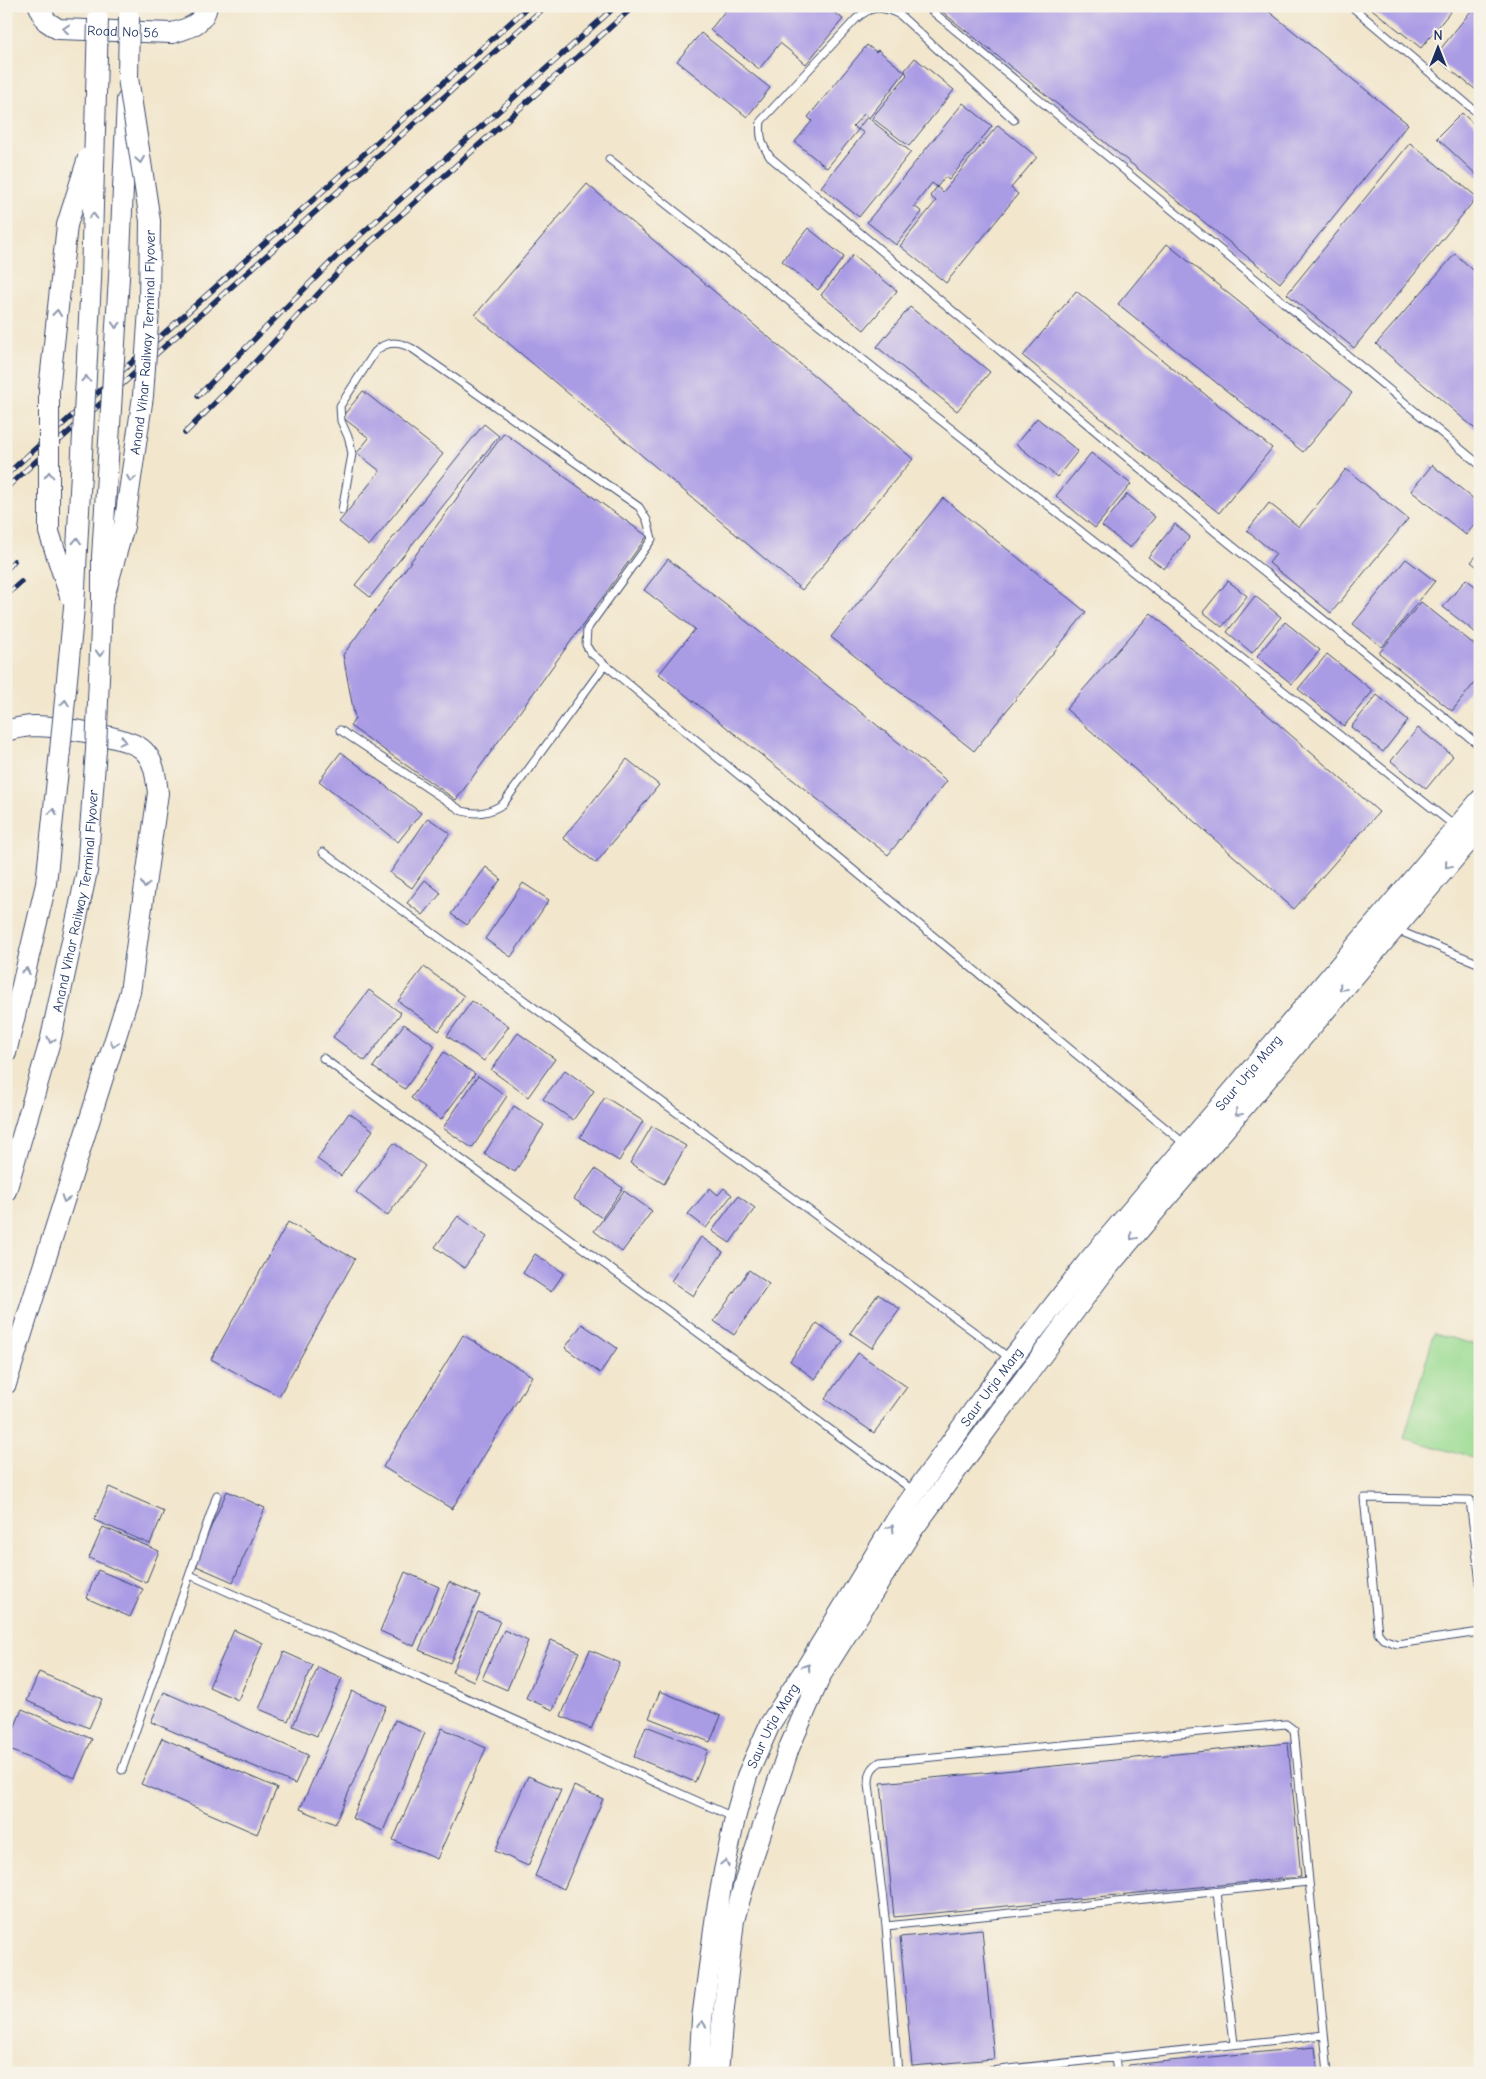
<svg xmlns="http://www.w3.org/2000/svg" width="1486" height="2079" font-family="'Comic Neue',sans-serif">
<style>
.green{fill:#9adb92;stroke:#5a8578}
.building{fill:#aa9be5}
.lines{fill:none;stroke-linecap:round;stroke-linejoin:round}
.lane-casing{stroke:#3b4a6e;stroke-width:9}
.secondary-casing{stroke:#3b4a6e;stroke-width:22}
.lane{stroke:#fff;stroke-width:7}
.secondary{stroke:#fff;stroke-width:20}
.rail-casing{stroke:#1b2f5e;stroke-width:5.5}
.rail{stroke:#f7f3e8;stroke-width:4;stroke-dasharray:11;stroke-linecap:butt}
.secondary-bridge-casing{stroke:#3b4a6e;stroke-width:22;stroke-linecap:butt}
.secondary-bridge{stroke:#fff;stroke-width:20}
.oneway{stroke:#8d97ae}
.labels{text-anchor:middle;stroke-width:4;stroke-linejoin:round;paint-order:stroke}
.street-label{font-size:14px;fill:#1b2f5e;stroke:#f7f3e8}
</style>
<rect width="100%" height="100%" fill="#f7f3e8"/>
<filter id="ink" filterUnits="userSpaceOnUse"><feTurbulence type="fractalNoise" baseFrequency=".02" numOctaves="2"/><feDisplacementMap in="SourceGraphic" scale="10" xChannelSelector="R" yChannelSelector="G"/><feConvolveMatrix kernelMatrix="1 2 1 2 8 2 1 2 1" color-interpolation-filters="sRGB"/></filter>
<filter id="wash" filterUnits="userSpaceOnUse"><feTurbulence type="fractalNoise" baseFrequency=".0096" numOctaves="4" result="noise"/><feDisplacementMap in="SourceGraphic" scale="20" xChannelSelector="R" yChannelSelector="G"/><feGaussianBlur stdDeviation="1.12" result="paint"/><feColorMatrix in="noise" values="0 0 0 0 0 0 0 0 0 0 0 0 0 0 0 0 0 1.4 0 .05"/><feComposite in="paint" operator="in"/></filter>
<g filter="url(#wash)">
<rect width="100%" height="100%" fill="#f2e6cc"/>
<path class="green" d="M1434,1333l46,13v114l-76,-22z"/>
<g id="blocks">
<path class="building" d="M729,6h97l17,13 -37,45 -26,-21 -21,26 -49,-39z
M935,6h327l146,118 -128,159z
M1368,6h87l-34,42z
M1475,6h5v87l-46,-36z
M701,33l69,55 -23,29 -70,-56z
M867,45l9,7 2,-2 27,22 -36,46 -5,-4 -11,12 5,4 -31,38 -32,-26 17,-21 -4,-4z
M915,58l39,32 -45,56 -37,-28 35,-43 -2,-5z
M963,103l29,23 -43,54 -4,-3 -8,10 -5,-4 -18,23 8,6 -26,33 -29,-23z
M1462,113l18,17v48l-43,-40z
M867,117l44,35 -52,65 -38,-30 43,-54 -6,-4z
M998,125l39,32 -26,31 7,6 -72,89 -46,-37 36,-45 -6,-5 7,-9 6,5z
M1410,143l67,54 -123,151 -67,-54z
M587,184l326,275 -111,131 -327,-275z
M808,228l36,29 -26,33 -36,-29z
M1167,244l185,149 -49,59 -185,-148z
M1455,254l25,22v157l-104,-89z
M853,255l44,36 -33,39 -43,-35z
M1076,291l196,157 -53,65 -196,-157z
M910,307l80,65 -33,39 -80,-64z
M363,391l80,63 -74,92 -30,-24 41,-51 -23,-18 12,-15 -27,-21z
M1037,418l41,33 -21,26 -41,-33z
M484,424l15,12 -129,161 -15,-12z
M504,433l143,103 -191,264 -106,-74 5,-7 -12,-64z
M1091,453l40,31 -36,44 -39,-32z
M1432,465l48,39v14l-14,17 -55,-44z
M1346,469l62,50 -77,94 -62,-50 7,-9 -29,-23 22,-28 30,24z
M1127,494l28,23 -25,31 -28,-22z
M943,498l143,114 -112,139 -143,-114z
M1175,524l15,13 -26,32 -16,-12z
M1480,552v17l-9,-7z
M668,559l279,222 -59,74 -229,-181 36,-45 -51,-39z
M1406,559l29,22 -53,66 -29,-23z
M1466,579l14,11v46l-37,-29z
M1228,581l19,15 -25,31 -19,-15z
M1255,596l26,21 -29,36 -25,-21z
M1421,602l59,47v27l-28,35 -73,-58z
M1151,613l228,199 -85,97 -228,-200z
M1285,622l35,28 -28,34 -35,-28z
M1327,654l46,37 -29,35 -46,-37z
M1377,695l31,25 -25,32 -32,-25z
M1418,728l35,28 -27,33 -35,-28z
M341,752l80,61 -23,29 -79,-61z
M627,759l32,26 -63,78 -33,-25z
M428,818l22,15 -38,55 -22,-15z
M486,867l15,12 -34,46 -16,-11z
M425,880l16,13 -18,22 -16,-12z
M523,883l26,17 -38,57 -26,-18z
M424,967l40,29 -25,35 -41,-30z
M369,990l32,23 -36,48 -32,-24z
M472,1001l37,25 -25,35 -37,-25z
M404,1024l31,22 -30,43 -32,-22z
M518,1033l37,26 -27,38 -37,-27z
M444,1052l31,22 -34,46 -30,-22z
M565,1070l29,21 -21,29 -30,-21z
M478,1076l29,20 -35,52 -29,-20z
M605,1097l38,24 -24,40 -39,-24z
M514,1106l30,19 -29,47 -31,-18z
M349,1113l24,17 -32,46 -24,-17z
M652,1126l34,20 -22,38 -34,-21z
M394,1143l31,23 -38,50 -31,-24z
M595,1169l28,19 -21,30 -28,-19z
M710,1188l8,7 6,-7 8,7 -26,33 -18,-14z
M624,1191l28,20 -30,41 -28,-21z
M738,1196l17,12 -25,35 -18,-12z
M458,1216l29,21 -23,31 -29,-21z
M288,1222l67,37 -76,137 -68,-37z
M701,1237l22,15 -30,44 -22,-15z
M535,1254l29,19 -13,19 -28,-19z
M749,1270l20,14 -35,51 -20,-14z
M878,1294l22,15 -28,39 -22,-15z
M817,1323l26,18 -28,38 -25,-18z
M582,1324l35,24 -17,25 -35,-25z
M463,1335l69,41 -80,133 -69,-42z
M858,1353l49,34 -33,46 -49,-34z
M109,1487l55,24 -14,33 -56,-24z
M227,1491l38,17 -32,74 -39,-17z
M103,1527l56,24 -13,32 -57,-25z
M98,1570l45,19 -13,28 -44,-19z
M405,1572l34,15 -25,59 -34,-15z
M449,1582l31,13 -30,68 -31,-13z
M478,1612l22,9 -26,60 -22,-9z
M234,1630l29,13 -25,57 -29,-13z
M504,1630l24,11 -21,49 -25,-11z
M551,1640l28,12 -26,58 -27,-12z
M590,1650l30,13 -29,66 -30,-13z
M284,1652l29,13 -25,56 -29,-12z
M318,1667l24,11 -25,58 -24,-10z
M39,1672l63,27 -13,29 -62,-27z
M352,1691l34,15 -51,118 -35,-15z
M660,1691l61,25 -11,26 -61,-24z
M164,1692l144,63 -13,29 -144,-62z
M22,1709l70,30 -17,39 -69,-30z
M395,1720l30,13 -42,98 -31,-13z
M646,1726l62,24 -13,32 -61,-25z
M442,1728l44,20 -49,111 -44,-19z
M162,1738l115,50 -20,46 -116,-50z
M1288,1743l13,134 -407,40 -13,-134z
M528,1776l33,14 -33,76 -33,-15z
M574,1786l29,13 -39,90 -29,-13z
M982,1929l12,130 -82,7 -12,-129z
M1315,2047l3,26h-189l-1,-8z
M1105,2069l1,4h-27v-2z"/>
</g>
</g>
<g filter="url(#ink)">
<use href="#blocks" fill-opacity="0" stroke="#3b4a6e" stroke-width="1"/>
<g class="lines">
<g class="lane-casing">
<path id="lane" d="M926,6l554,459
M1351,6l129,109
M1014,120l-114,-105c-18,-9 -28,-10 -44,4l-95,102c-2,15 1,24 9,36l449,378 261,211
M609,159l847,668
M342,510l10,-56 -3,-15 -8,-18 -1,-15 35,-54c11,-12 24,-11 38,-3l226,158 8,13 5,19 -65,90 -1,16 5,8 595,492
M340,730l122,81c16,4 27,2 41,-7l101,-138
M323,852l688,507
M1397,930l83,34
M323,1058l591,433
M190,1575l543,242
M1480,1583l-10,-83 -106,-2 14,135 5,6 14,5 83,-12
M122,1770l95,-275
M1217,1892l17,152
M886,1926l422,-44
M1115,2057l2,16
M898,2073l-12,-147 -17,-142c0,-11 2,-16 11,-22l406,-38 8,6 34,343
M972,2073l352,-38"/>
</g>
<g class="secondary-casing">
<g id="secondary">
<path id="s1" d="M39,6l7,15 12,8 114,4c15,-4 32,-9 35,-27"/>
<path d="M119,277l8,-177"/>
<path d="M6,731c10,-3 20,-5 30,-5 23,1 92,10 107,24 12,11 13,28 15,43l-28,199 -124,392"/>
<path d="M6,1053l40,-169 14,-133"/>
<path id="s2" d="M6,1191l45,-153 36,-167 9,-121"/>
<path id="s3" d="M699,2073l3,-54 14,-104 8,-44 11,-53 12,-42 23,-52 38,-59 90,-148 85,-120 29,-38 77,-99 391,-460"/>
<path d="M718,2073l4,-48 12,-105 11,-39 44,-133 32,-73 92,-146 189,-255 378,-446"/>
</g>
</g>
<use href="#lane" class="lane"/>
<use href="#secondary" class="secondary"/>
<g class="rail-casing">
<path id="rail" d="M198,396l140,-141 278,-249
M185,433l59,-59 100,-108 290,-260
M6,475l523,-469
M6,488l540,-482
M6,570l8,-9
M6,595l15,-13"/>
</g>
<use href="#rail" class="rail"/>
<g class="secondary-bridge-casing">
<g id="secondary-bridge">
<path d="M70,596l-21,-64v-142l18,-165 21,-67"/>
<path id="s4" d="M102,604l22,-78 19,-130 6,-87 1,-88 -22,-143 1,-61"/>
<path d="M96,750l6,-146v-47l17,-280"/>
<path d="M60,751l14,-144 17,-327 7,-261"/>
</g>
</g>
<use href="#secondary-bridge" class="secondary-bridge"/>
</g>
<defs><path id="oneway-chevron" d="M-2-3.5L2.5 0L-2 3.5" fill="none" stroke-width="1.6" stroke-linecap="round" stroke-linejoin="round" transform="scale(1.25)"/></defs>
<g class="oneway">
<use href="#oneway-chevron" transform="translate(66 29) rotate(-176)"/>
<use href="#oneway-chevron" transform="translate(140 160) rotate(81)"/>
<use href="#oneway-chevron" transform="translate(93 216) rotate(-88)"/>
<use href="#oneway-chevron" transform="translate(57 313) rotate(-84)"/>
<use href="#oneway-chevron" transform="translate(116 325) rotate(93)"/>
<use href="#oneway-chevron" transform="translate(86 379) rotate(-87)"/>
<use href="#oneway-chevron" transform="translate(49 475) rotate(-90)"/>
<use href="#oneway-chevron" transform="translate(131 479) rotate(99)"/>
<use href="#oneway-chevron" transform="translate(77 541) rotate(-87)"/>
<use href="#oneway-chevron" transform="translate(100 653) rotate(92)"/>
<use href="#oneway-chevron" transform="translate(65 703) rotate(-84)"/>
<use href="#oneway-chevron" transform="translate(123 741) rotate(13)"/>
<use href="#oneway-chevron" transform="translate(53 812) rotate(-84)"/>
<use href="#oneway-chevron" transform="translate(1448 865) rotate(130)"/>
<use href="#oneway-chevron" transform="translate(145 885) rotate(98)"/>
<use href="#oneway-chevron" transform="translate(26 971) rotate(-77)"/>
<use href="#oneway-chevron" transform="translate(1342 988) rotate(130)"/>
<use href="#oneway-chevron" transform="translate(51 1040) rotate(105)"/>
<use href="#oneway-chevron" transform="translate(114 1044) rotate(107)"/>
<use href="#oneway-chevron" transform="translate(1238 1113) rotate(130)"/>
<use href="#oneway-chevron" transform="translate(65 1199) rotate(108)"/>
<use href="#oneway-chevron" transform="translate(1133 1237) rotate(130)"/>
<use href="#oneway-chevron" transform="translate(891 1528) rotate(-59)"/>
<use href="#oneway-chevron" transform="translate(807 1667) rotate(-58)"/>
<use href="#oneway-chevron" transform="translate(725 1863) rotate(-78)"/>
<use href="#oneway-chevron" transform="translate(702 2024) rotate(-86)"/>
</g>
</g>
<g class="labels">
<g class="street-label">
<text dy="5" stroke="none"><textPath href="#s1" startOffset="96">Road No 56</textPath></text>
<text dy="5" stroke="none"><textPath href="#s4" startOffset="266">Anand Vihar Railway Terminal Flyover</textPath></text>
<text dy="5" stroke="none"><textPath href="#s2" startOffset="299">Anand Vihar Railway Terminal Flyover</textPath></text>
<text dy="5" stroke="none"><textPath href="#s3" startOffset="1168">Saur Urja Marg</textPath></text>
<text dy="5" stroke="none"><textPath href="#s3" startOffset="762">Saur Urja Marg</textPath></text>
<text dy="5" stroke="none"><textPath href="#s3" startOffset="358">Saur Urja Marg</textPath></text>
</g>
</g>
<rect width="1486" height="2079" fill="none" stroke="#f7f3e8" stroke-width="25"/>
<g transform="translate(1438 48)" stroke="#f7f3e8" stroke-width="4" paint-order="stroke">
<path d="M0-4L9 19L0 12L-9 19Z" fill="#1b2f5e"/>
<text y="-8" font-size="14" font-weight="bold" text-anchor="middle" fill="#1b2f5e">N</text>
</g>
</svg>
